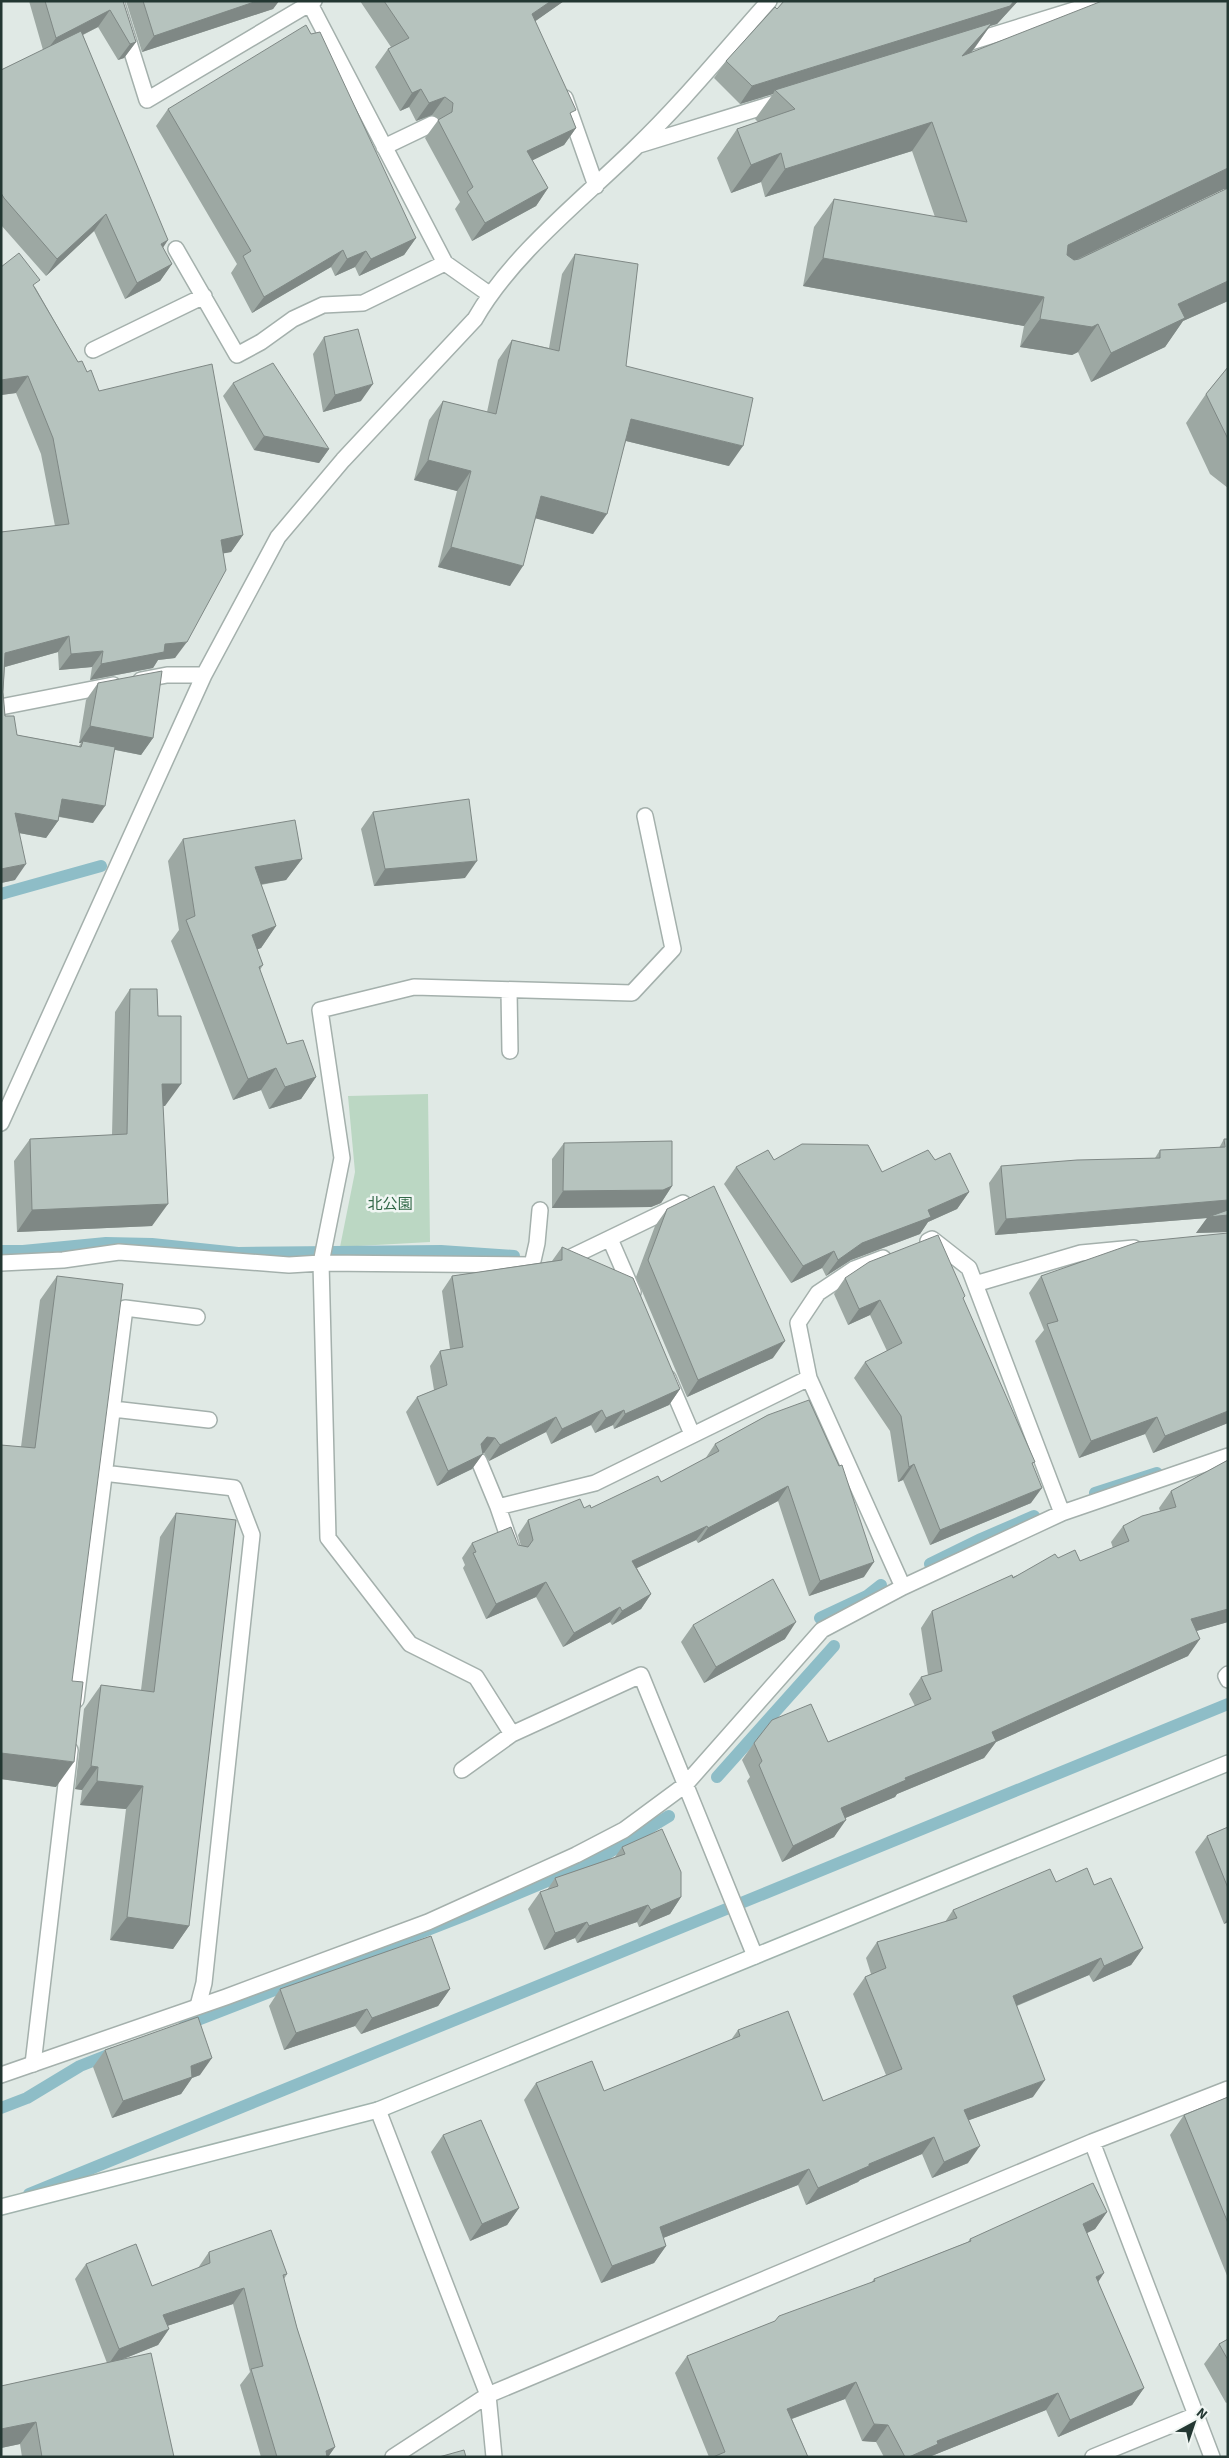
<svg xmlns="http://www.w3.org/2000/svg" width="1229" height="2458" font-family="'Source Sans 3','Noto Sans JP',sans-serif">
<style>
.green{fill:#bbd7c3}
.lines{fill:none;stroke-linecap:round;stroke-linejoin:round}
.stream{stroke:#8ebdc7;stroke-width:12}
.lane-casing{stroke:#a4b0ac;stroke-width:18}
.street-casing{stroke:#a4b0ac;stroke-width:18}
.secondary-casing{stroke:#a1b3ad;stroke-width:18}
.lane{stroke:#fff;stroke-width:15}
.street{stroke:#fff;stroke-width:15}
.secondary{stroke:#fff;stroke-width:15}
.wall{fill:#9da8a3;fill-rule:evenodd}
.shaded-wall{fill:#7f8885}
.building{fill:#b6c3be;stroke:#7f8885}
.labels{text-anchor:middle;stroke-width:5;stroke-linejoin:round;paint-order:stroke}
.park-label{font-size:15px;fill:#326848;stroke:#f0f6f3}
</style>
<rect width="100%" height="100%" fill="#e0e9e5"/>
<path class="green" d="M428,1094l2,148 -90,5 15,-75 -7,-76z"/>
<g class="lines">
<path class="stream" d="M1,894l100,-28
M1,1251h22l83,-8 46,1 86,9 203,-2 73,5
M1095,1493l62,-20
M930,1564l51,-25 53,-23
M820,1618l47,-22 14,-11
M717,1777l117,-131
M185,2025l281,-110 127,-53 76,-46
M1,2108l26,-10 53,-32 33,-13
M29,2194l1199,-490"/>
<g class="lane-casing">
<path id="lane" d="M113,1409l96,11
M103,1473l131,15 18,47 -48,448 -6,23
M76,1700l49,-392 72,9
M33,2064l37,-314"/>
</g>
<g class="street-casing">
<path id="street" d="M116,1l31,99 167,-99
M310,4l135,259 44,31
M961,45l142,-44
M565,98l31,88
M639,145l143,-44
M384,147l48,-23
M176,249l61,106 24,-13 32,-23 30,-14 40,-2 82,-40
M93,350l111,-54
M141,680l26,-5h37
M1,707l112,-22
M645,816l28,133 -41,44 -218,-6 -94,23 22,148 -21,105 7,275 82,106 66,33 36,57 129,-59 114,281
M509,990l1,61
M1,1123l203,-448 74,-138 65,-77 132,-141c37,-65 108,-120 161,-172 47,-45 89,-97 133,-146
M610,1239l23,53
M928,1241l4,-2 37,29 93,245
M569,1258l114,-55
M883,1258l-29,11 -36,24 -20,30 11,55 94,209
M1,1263l62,-3 56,-8 170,13 32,-2 211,2 5,-22 3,-33
M975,1284l106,-31 53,-5
M668,1378l24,56
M479,1461l19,46 14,41
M498,1507l97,-24 214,-105
M1228,1674l-2,2 2,4
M462,1770l50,-36
M1,2075l225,-78 202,-75 148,-67 48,-25 61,-45 137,-155 81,-43 159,-74 166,-57
M378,2110l110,285 6,62
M1092,2142l120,315
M393,2457l95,-62 604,-253 136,-53
M1093,2457l103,-42"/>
</g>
<g class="secondary-casing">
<path id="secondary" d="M1,2207l377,-97 850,-347"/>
</g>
<use href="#lane" class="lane"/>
<use href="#street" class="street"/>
<use href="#secondary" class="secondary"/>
</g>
<path class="wall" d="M29,1h94l13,41 -12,16 -6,2 -20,-33 -15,8 80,213 9,16 -12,17 -35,18 -31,-68 -48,45 -45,-51v-155l42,-20z
M126,1h153l-6,8 -131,43z
M360,1h204l-29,20 41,107 -12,17 -32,15 16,28 -12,18 -64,35 -17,-32 5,-7 -35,-64 14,-19 -7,-4 -16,6 -7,-14 -9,4 -25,-44 13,-18 3,-2z
M784,1h234l-21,23 -7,2 -18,26 256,-51v300l-45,20 -18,26 -74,35 -13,-30 -6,3 -52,-8 4,-21 -221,-40 11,-59 20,-28 101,18 -23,-66 -147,46 -4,-15 -30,11 -14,-35 20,-29 21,-7 -3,-3 18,-25 -33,10 -26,-26 12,-17 51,-52zM1224,189h3l-150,70z
M168,109l248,129 -12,17 -45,21 -4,-9 -20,9 -4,-9 -79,46 -21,-40 6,-9 -81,-138z
M575,254l51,112 103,100 -103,-25 -33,93 -57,-16 -26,68 -72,-19 19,-76 -43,-11 15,-60 14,-19 44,11 11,-52 14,-20 37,8 13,-74z
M1,267l34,20 43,75 9,10 12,19 144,144 -12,17 -8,1 -48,105 -17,2 -5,8 -63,12 2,-13 -33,3 -1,-18 -53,15 -2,25 2,24 12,19 62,11 2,-3h-2l7,-43 12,-17 55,55 -12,17 -26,-5 -22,73 -34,-6 -1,4 -12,17 -27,-5 -4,47 -14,3v-351l54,-6 -14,-72 -25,-61 -15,2z
M324,337l37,64 -38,11 -10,-58z
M1228,367v121l-18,-14 -24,-51 20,-29z
M233,383l96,66 -10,14 -65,-13 -31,-54z
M373,812l92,66 -91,8 -13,-57z
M183,839l119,20 -16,21 -25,5 15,41 -15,22 -4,1 6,16 -3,5 27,74 29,33 -15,22 -32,10 -8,-19 -28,10 -62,-159 8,-11 -11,-69z
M130,989l28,27 7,90h-2l-11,120 -135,6 -3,-71 16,-22 82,-4 3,-123z
M1224,1139l4,93 -32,1 11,-15 -212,17 -6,-52 12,-17 154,-8 5,-8 59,-2z
M564,1143l108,43 -11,17 -10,4 -99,1v-49z
M774,1160l108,12 53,-12 34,32 -12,17 -29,13 -8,12 -69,26 -25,16 -4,-8 -31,15 -67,-99 12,-17z
M667,1209l106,149 -86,39 -51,-120 19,-51z
M562,1247l118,142 -11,16 -55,24 -1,-4 -18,8 -4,-8 -40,19 -5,-12 -57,29 -5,-8h-1l-11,16 -35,17 -31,-74 11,-15 17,-7 -4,-24 10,-15 10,-2 -8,-58 10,-15 100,-15z
M57,1276l-1,511 -55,-8v-334l20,2 19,-147z
M1041,1276l187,147 -75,30 -8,-19 -66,24 -44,-117 9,-11 -15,-37z
M845,1278l120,18 -2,3 70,166 -2,38 -101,42 -27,-65 -5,2 -8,-51 -36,-53 11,-16 22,-11 -17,-36 -22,10 -14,-31z
M768,1415l96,162 -55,19 -31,-95 -80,42 -2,-3 -59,28 14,26 -10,15 -29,16 -2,-3 -47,25 -27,-50 -50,22 -23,-51 2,-3 -3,-7 10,-15 49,3 -3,-11 10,-15 56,-12h7l70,-26 44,-23 10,-15z
M1228,1460v162l-32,9 -8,25 -192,86 -12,16 -87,36 -2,3 -50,21 -11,19 -52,25 -35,-81 3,-4 -8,-17 12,-17 74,-1 87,-36 -6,-12 12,-17 7,-2 -7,-47 11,-17 126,-53 22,3 33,-13 -2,-6 12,-16 37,-15 -1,-3 12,-17z
M176,1513l13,413 -16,23 -63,-9 16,-131 -46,-4 2,-15 -7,-1 9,-80 17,-24 40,5 19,-153z
M693,1625l92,14 -81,44 -23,-41z
M1228,1827v95l-4,2 -29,-72 12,-16z
M622,1847l59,50 -11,17 -31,13 -2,-5 -60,21 -2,-5 -31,12 -16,-41 12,-17 7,-2 8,-12 60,-21z
M1056,1882l38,3 49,63 -12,17 -38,17 -4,-7 -72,31 16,91 -64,23 -1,43 -36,15 -10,-24 -62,26 -2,2 -52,23 -8,-20 -135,53 3,8 -12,17 -53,20 -77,-183 12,-17 68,8 127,-51 7,-10 85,71 63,-26 -33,-81 12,-17 6,-3 -5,-16 11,-16 68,-20 8,-12z
M280,1989h170l-12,17 -77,28 -6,-8 -71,24 -15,-44z
M105,2050l95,25 -8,3 -11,16 -69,24 -19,-51z
M1228,2097v181l-58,-143 14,-20z
M443,2135l76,73 -12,17 -37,16 -39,-89z
M1107,2212l-12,17 -8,4 11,49 46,106 -12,17 -74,32 -12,-27 -117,47h-45l-8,-15 -14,-1 -17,-42 -53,20 16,38h-99l-34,-84 12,-17 184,-73 3,-4 94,-37 2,-3z
M209,2252l78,22 -3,5 13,49 38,119 -7,10h-67l-21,-72 10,-13 -17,-68 -66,22 2,3 -11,16 -37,15 53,97h-152l-2,-13 -19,4v-62l106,-23 -32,-84 11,-15 66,22 46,-18z
M1228,2339v63l-2,1 -22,-39 15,-20z"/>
<path class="shaded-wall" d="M257,1h22l-6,8 -131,43 12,-16z
M551,1h13l-44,31 12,-18z
M1014,1h4l-21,23 -7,2 -18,25 -30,33 -167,6 -2,4 -33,10 12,-18z
M110,10l-12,17 -54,27 12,-16z
M136,42l-12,16 -6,2 12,-16z
M421,89l-12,18 -9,4 12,-18z
M445,97l-13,18 -16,6 13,-18z
M932,122l-20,29 -147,46 20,-28z
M576,128l-12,17 -49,24 12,-18z
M781,153l-20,29 -30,11 20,-28z
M1228,168v21h-4l-176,84 20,-28z
M548,188l-12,18 -64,35 13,-18z
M106,214l-12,17 -48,45 11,-17z
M416,238l-12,17 -45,21 12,-17z
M168,240l-11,17 4,-13z
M343,250l-12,17 -79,46 12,-16z
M366,251l-11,16 -20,9 12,-17z
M823,258l221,39 -20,29 -221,-40z
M172,264l-12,17 -35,18 12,-16z
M1228,281v20l-45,20 -18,26 -74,35 20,-29 67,-49z
M1040,319l58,5 -20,28 -6,3 -52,-8z
M28,376l-12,17 -15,2v-15z
M373,384l-12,17 -38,11 12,-17z
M631,419l112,27 -14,20 -111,-27z
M264,436l65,13 -10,14 -65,-13z
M428,460l43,11 -14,20 -43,-11z
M541,496l66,18 -14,20 -66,-18z
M243,535l-12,17 -21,4 11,-16z
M451,547l72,19 -13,20 -72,-19z
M69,636l-11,16 -57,16 4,-15z
M187,642l-12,16 -17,2 -5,8 -63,12 11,-16 64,-20z
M103,651l-11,16 -33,3 12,-16z
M90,726l63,12 -12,17 -59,-12 1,-2 -2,2h-2z
M62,799l43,7 -12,17 -42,-8z
M15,813l43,8 -12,17 -43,-8z
M302,859l-16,21 -46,8 15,-21z
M477,861l-12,17 -91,8 11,-17z
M26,864l-11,16 -14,3v-14z
M276,926l-15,22 -24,9 15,-22z
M276,1068l-15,22 -28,10 15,-21z
M316,1077l-15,22 -32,10 16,-22z
M162,1084h19l-16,22h-19z
M672,1186l-11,17 -10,4 -99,1 11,-17z
M969,1192l-12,17 -29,13 -8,12 -69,26 -25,16 12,-16 24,-17 66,-33z
M1228,1200v32l-32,1 11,-15 -212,17 11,-16z
M168,1204l-16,22 -135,6 15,-22z
M834,1251l-12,17 -31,15 12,-17z
M880,1300l-10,15 -22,10 11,-16z
M785,1341l-12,17 -86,39 11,-17z
M680,1389l-11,16 -55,24 11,-15z
M602,1410l-11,15 -40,19 11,-15z
M624,1410l-11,15 -18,8 11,-15z
M1228,1411v12l-75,30 12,-17z
M556,1417l-10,15 -57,29 11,-16z
M1157,1417l-12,17 -66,24 12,-17z
M487,1437l8,1 -11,15 -8,-1 5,-8z
M483,1454l-11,15 -35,17 11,-15z
M914,1464l-11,16 -5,2 11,-15z
M788,1486l-10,15 -80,42 10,-15z
M1042,1488l-11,15 -101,42 10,-15z
M707,1526l-11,14 -74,35 10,-14z
M874,1562l-10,15 -55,19 11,-15z
M546,1582l-10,15 -50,22 10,-15z
M651,1594l-10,15 -29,16 10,-14z
M620,1607l-10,15 -47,25 11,-14z
M1228,1609v13l-49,14 12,-17z
M796,1622l-11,17 -81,44 12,-16z
M1200,1639l-12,17 -192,86 -12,16 -87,36 -2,3 -66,28 12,-17 64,-30 87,-46z
M1,1753l73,9 -18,25 -55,-8z
M91,1766l7,1 -16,23 -7,-1z
M97,1781l46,5 -17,23 -46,-4z
M846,1820l-12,17 -52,25 11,-16z
M681,1897l-11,17 -31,13 12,-17z
M648,1905l-11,17 -60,21 12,-17z
M127,1917l62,9 -16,23 -63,-9z
M1228,1918v4l-4,2z
M587,1922l-12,16 -31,12 11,-17z
M1143,1948l-12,17 -38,17 11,-16z
M1101,1958l-12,17 -88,37 12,-16z
M450,1989l-12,17 -77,28 11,-16z
M367,2009l-12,17 -71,24 12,-17z
M212,2058l-12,17 -8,3 -11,16 -69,24 11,-17 68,-35z
M1045,2080l-12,17 -80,29 11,-16z
M934,2137l-12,17 -62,26 -2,2 -52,23 12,-17 51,-24z
M980,2146l-12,17 -36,15 12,-16z
M809,2169l-11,16 -150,59 12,-17z
M519,2208l-12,17 -37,16 12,-17z
M1107,2212l-12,17 -24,12 12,-17z
M666,2246l-12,17 -53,20 11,-17z
M1104,2273l-11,17 3,-13z
M244,2288l-11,16 -81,27 11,-16z
M169,2329l-11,16 -50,20 11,-16z
M856,2382l-11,17 -70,26 12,-16z
M1144,2388l-12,17 -74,32 12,-17z
M1058,2393l-12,17 -117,47h-20l28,-16z
M36,2422l-16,22 -19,4v-19z
M874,2424l14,1 -12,17 -14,-1z
M335,2447l-7,10h-5l3,-6z"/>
<path class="building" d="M45,1h78l13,41 -6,2 -20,-34 -54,28z
M143,1h114l-103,35z
M384,1h167l-19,13 44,96 -6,3 6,15 -49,23 21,37 -63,35 -18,-31 6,-5 -35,-67 14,-8 1,-9 -8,-6 -16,6 -8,-14 -9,4 -24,-44 21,-11z
M784,1h230l-4,5 -258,80 -26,-25 49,-54 2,2z
M1102,1h126v167l-160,77 -1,10 7,5 5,-1 149,-71v93l-50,23 7,14 -74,35 -13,-29 -6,3 -52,-8 4,-22 -221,-39 11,-59 133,23 -35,-100 -147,47 -4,-16 -30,12 -14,-36 58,-20 -20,-19 217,-67 -30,33z
M306,25l5,9 9,-2 96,206 -45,21 -5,-8 -19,8 -4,-9 -79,47 -21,-41 8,-5 -83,-142z
M81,31l87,209 -7,4 11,20 -35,19 -31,-69 -49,45 -53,-61 -3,-5v-123z
M19,253l21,27 -7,5 45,77 4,-1 5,11 4,-2 8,21 113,-27 31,171 -22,5 5,30 -39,72 -22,2 -1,8 -63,12 2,-13 -32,3 -2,-18 -64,17 -2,39 2,24h9l3,19 64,12 2,-6 32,6 -10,59 -43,-7 -4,22 -43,-8 11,51 -25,5v-337l68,-8 -16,-86 -25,-62 -27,4v-113z
M575,254l63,10 -12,102 127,32 -10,48 -112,-27 -24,95 -66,-18 -18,70 -72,-19 20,-76 -43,-11 15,-59 53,13 16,-74 47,11z
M358,329l15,55 -38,11 -11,-58z
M273,363l56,86 -65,-13 -31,-53z
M1228,367v72l-22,-45z
M162,671l-9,67 -63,-12 8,-43z
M469,799l8,62 -92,8 -12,-57z
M295,820l7,39 -47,8 21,59 -24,9 11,30 -4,2 28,77 16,-4 13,37 -31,10 -9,-19 -28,11 -62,-159 9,-4 -12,-77z
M130,989h27l1,27h23v68h-19l6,120 -136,6 -2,-71 97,-5z
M1224,1139h4v61l-222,19 -5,-53 76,-6 83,-2v-8l65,-3z
M672,1141v45l-9,4 -100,1 1,-48z
M802,1144l66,1 14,27 46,-22 7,10 15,-7 19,39 -41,18 3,7 -69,26 -24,17 -4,-9 -31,15 -67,-99 32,-17 6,10z
M714,1186l71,155 -87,39 -50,-120 19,-51z
M1228,1210v5l-20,2z
M1228,1233v178l-63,25 -8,-19 -66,24 -44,-117 11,-3 -17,-45 97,-34z
M938,1235l27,61 -2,2 72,164 -3,1 10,25 -102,42 -26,-66 -5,3 -8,-51 -36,-54 37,-19 -22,-43 -21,9 -14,-31 24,-16z
M562,1247l71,31 47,111 -55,25 -1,-4 -18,8 -4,-8 -40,19 -6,-12 -56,28 -5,-7 -8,-1 -6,7 2,10 -35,17 -31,-74 30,-12 -7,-34 23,-4 -11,-71 110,-16z
M57,1276l66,8 -51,397 11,1 -9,80 -73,-9v-308l34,3z
M809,1400l30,66 3,-1 32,97 -54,19 -32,-95 -80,42 -1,-2 -75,35 19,33 -29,17 -2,-4 -46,26 -28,-51 -50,22 -23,-51 3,-1 -4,-9 39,-16 7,18 10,2 5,-7 -5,-20 52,-21 4,9 6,-3 1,3 67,-32 3,6 58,-31 -4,-7 53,-29z
M1228,1460v149l-37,10 9,20 -208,93 4,9 -91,37 1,2 -65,28 5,12 -53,26 -34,-81 3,-4 -8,-18 18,-23 39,-16 17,38 103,-43 -10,-22 21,-6 -10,-60 80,-36 1,3 42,-24 3,4 17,-8 5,11 49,-20 -6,-15 19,-10 34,-9 -5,-16z
M176,1513l60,7 -47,406 -62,-9 16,-131 -46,-5 1,-14 -7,-1 10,-81 53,7z
M773,1579l23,43 -80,45 -23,-42z
M1228,1827v61l-21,-52z
M662,1829l19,43v25l-30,13 -3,-5 -59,21 -2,-4 -32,11 -15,-41 18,-6 -3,-8 70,-24 -3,-7z
M1087,1868l7,17 17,-7 32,70 -39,18 -3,-8 -88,38 32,84 -81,30 16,36 -36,16 -10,-25 -65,27v2l-51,22 -9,-19 -149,58 6,19 -54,20 -76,-183 56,-22 12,30 136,-55 -2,-6 50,-19 35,90 79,-32 -37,-92 21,-9 -9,-26 80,-24 -4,-8 97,-41 6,13z
M431,1936l19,53 -78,29 -5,-9 -71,24 -16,-44z
M198,2017l14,41 -21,8 1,11 -69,24 -18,-51z
M1228,2097v126l-44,-108z
M481,2120l38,88 -37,16 -39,-89z
M1093,2183l14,29 -24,12 21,49 -8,4 48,111 -74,32 -12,-27 -121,48 1,3 -29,13h-4l-17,-32 -14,-1 -18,-42 -69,27 21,48h-95l12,-5 -38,-96 88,-35 4,-5 96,-35 -1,-2 97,-38 -1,-2z
M271,2230l16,44 -4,1 14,53 38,119 -9,4 1,6h-50l-26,-88 12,-3 -19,-78 -81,27 6,14 -50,20 -33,-85 50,-20 16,42 58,-23 -1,-11z
M1228,2339v21l-9,-16z
M151,2353l23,104h-132l-6,-35 -35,7v-43z
M464,2450l2,7h-27z"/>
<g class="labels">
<g class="park-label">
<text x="390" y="1209">北公園</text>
</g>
</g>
<rect width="1229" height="2458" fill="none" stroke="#233732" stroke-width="5"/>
<g transform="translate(1194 2423) rotate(40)" stroke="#f0f6f3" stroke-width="4" paint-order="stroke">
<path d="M0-4L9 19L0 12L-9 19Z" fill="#233732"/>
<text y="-8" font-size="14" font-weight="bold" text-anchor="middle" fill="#233732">N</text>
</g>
</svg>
